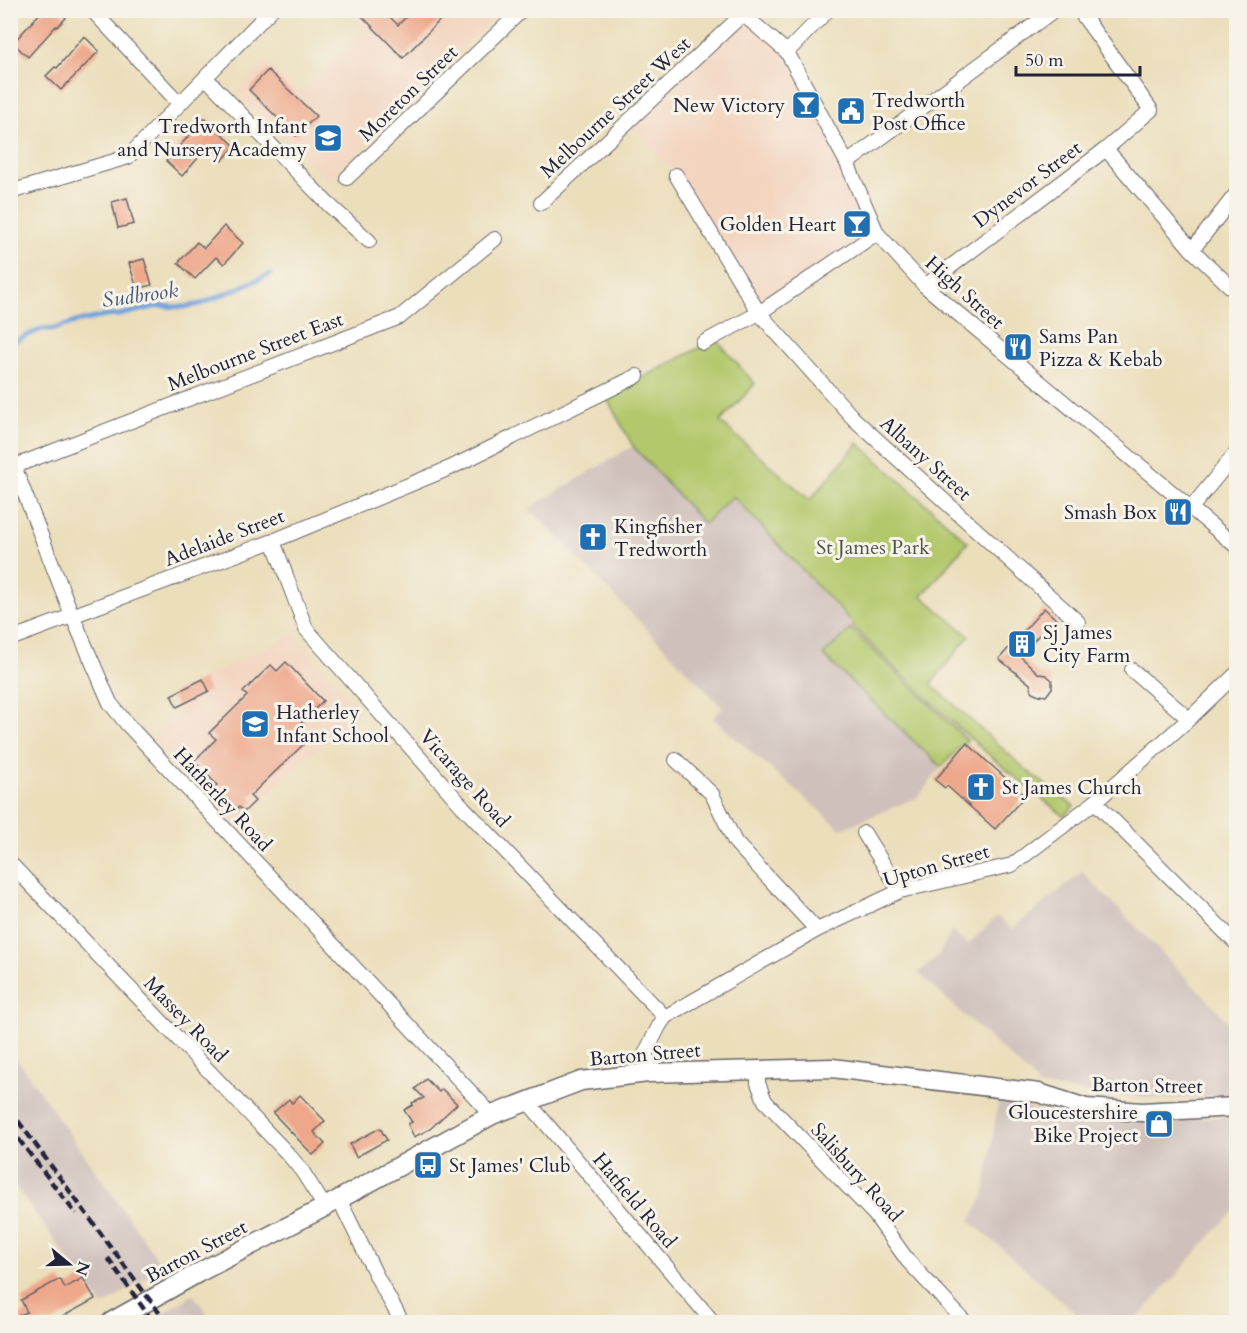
<svg xmlns="http://www.w3.org/2000/svg" width="1247" height="1333" font-family="Cardo,serif">
<style>
.built{fill:#f3d4bf}
.industrial{fill:#cfc0bb}
.green{fill:#b3c86c;stroke:#6a7554;stroke-width:1.5}
.lines{fill:none;stroke-linecap:round;stroke-linejoin:round}
.stream{stroke:#6fa3db;stroke-width:5}
.building{fill:#eea78a}
.minor-casing{stroke:#686468;stroke-width:16}
.secondary-casing{stroke:#686468;stroke-width:21}
.minor{stroke:#fff;stroke-width:14}
.secondary{stroke:#fff;stroke-width:18}
.rail{stroke:#22223b;stroke-width:4.5;stroke-dasharray:9 4.5;stroke-linecap:butt}
.labels{text-anchor:middle;stroke-width:6;stroke-linejoin:round;paint-order:stroke}
.street-label{font-size:20px;fill:#22223b;stroke:#f7f3e8}
.poi-label{font-size:20px;fill:#22223b;stroke:#f7f3e8;text-anchor:start}
.park-label{font-size:20px;fill:#4e544a;stroke:#f7f3e8}
.water-label{font-size:21px;font-style:italic;fill:#41567b;stroke:#f7f3e8}
</style>
<rect width="100%" height="100%" fill="#f7f3e8"/>
<filter id="ink" filterUnits="userSpaceOnUse"><feTurbulence type="fractalNoise" baseFrequency=".0167" numOctaves="2"/><feDisplacementMap in="SourceGraphic" scale="12" xChannelSelector="R" yChannelSelector="G"/><feConvolveMatrix kernelMatrix="1 2 1 2 8 2 1 2 1" color-interpolation-filters="sRGB"/></filter>
<filter id="wash" filterUnits="userSpaceOnUse"><feTurbulence type="fractalNoise" baseFrequency=".008" numOctaves="4" result="noise"/><feDisplacementMap in="SourceGraphic" scale="24" xChannelSelector="R" yChannelSelector="G"/><feGaussianBlur stdDeviation="1.35" result="paint"/><feColorMatrix in="noise" values="0 0 0 0 0 0 0 0 0 0 0 0 0 0 0 0 0 1.4 0 .05"/><feComposite in="paint" operator="in"/></filter>
<g filter="url(#wash)">
<rect width="100%" height="100%" fill="#ebdebb"/>
<path class="built" d="M346,11h154l-172,170 -92,-90 30,-29 34,31 65,-61z
M743,14l44,38 90,181 -118,80 -83,-138 -49,-53z
M294,634l66,76 -125,114 -84,-86 27,-28 -7,-15z"/>
<path class="industrial" d="M633,446l71,77 29,-27 120,131 -30,28 118,112 -23,30 -77,32 -129,-111 11,-10 -194,-200z
M1082,872l136,138 18,23v62l-73,4 -63,-5 -62,-8 -7,-10 -113,-103 20,-17 14,-25 16,14 29,-29 15,13z
M10,1049l153,218 -60,39 -92,-125z
M998,1103l96,13 63,4 79,-4v92l-102,114h-48l-116,-101 14,-25z
M193,1295l21,27h-65z"/>
<path class="green" d="M716,339l39,45 -35,38 90,78 48,-57 110,99 -46,54 47,40 -38,48 94,85 49,37 -10,10c-75,-57 -144,-123 -211,-189l1,-2 -121,-129 -29,28 -71,-78 -27,-49z
M851,629l116,111 -26,27 -118,-112z"/>
<g class="lines">
<path class="stream" d="M10,343l32,-14h12l21,-7 31,-6 13,-1 40,-9 25,1 17,-3 70,-30"/>
</g>
<g id="blocks">
<path class="building" d="M43,10h16l7,8 -9,9 -1,-1 -28,31 -15,-14z
M356,10h27l15,15 15,-15h37l-47,48z
M84,36l15,15 -38,39 -15,-14 9,-9 2,1z
M268,70l48,46 -20,20 -47,-46z
M205,118l30,28 -13,15 -14,-14 -26,29 -16,-15z
M127,198l7,26 -16,4 -6,-26z
M224,226l19,17 -19,21 -8,-7 -21,22 -17,-16 19,-21 7,6z
M144,259l8,26 -15,4 -8,-26z
M1044,608l13,12 -9,11 -3,-3 -25,28 19,18 7,1 6,5v8l-6,8 -7,-1 -7,-3 -2,-8 -31,-25z
M286,662l37,39 -22,21 4,4 -5,5 8,9 -58,56 5,5 -11,11 -5,-5 -2,2 -9,-9 -6,5 -12,-13 7,-7 -23,-24 22,-22 -7,-6 38,-37 -4,-4 28,-27 6,6z
M203,679l6,12 -32,16 -6,-12z
M967,743l58,53 -30,33 -48,-43 -2,2 -10,-8z
M426,1079l13,13 3,-3 15,15 -27,25 -16,8 -6,-13 4,-2 -8,-12 9,-5 -1,-2 12,-5 -9,-9z
M300,1095l25,26 -11,11 11,12 -12,11 -40,-42 16,-14 3,4z
M380,1128l7,12 -31,17 -6,-13z
M83,1278l12,21 -44,24h-31l-2,-7 9,-4 -6,-12 39,-21 5,9z"/>
</g>
</g>
<g filter="url(#ink)">
<use href="#blocks" fill-opacity="0" stroke="#686468" stroke-width="1.5"/>
<g class="lines">
<g class="minor-casing">
<path id="minor" d="M92,10l88,94
M738,10l49,42 60,111 30,70 48,53 311,260
M787,52l41,-42
M206,78l122,126 41,37
M1106,149l86,101 44,42
M847,163l207,-153
M676,175l83,138 95,106 224,203
M347,178l175,-168
M10,192l118,-35 143,-147
M541,203l202,-189
M1192,250l44,-56
M925,286l181,-137 45,-39 -72,-100
M703,343l56,-30 118,-80
M10,456l62,159 38,88 17,21 365,391
M10,468l390,-151 95,-78
M1191,508l45,-55
M273,541l33,88 157,178 202,210
M10,639l263,-98 177,-73 187,-92
M1132,670l57,49
M676,760l36,34 23,48 82,88
M1095,802l141,141
M864,833l36,58
M10,863l279,292 13,16 23,36
M758,1069v14l7,18 110,114 33,46 57,61
M648,1073l-2,-21 13,-26 6,-9 152,-87 83,-39 112,-26 83,-63 94,-83 47,-45
M528,1102l185,220
M339,1199l38,78 25,45
M10,1322h1"/>
</g>
<g class="secondary-casing">
<path id="secondary" d="M111,1322l87,-49 127,-66 167,-92 89,-34 67,-8 184,-5 207,25 47,15 56,4 94,-5"/>
</g>
<use href="#minor" class="minor"/>
<use href="#secondary" class="secondary"/>
<path class="rail" d="M10,1110l156,212
M10,1128l66,86
M108,1258l45,64"/>
</g>
</g>
<defs>
<g id="bar-square" transform="scale(1.5)"><rect x="-9" y="-9" width="18" height="18" rx="4" fill="#1f6fb2" stroke="#f7f3e8"/><path d="M-6-5H6L.8 .8V4.5H3.5V6h-7V4.5H-.8V.8Z" fill="#fff"/></g>
<g id="civic-square" transform="scale(1.5)"><rect x="-9" y="-9" width="18" height="18" rx="4" fill="#1f6fb2" stroke="#f7f3e8"/><path d="M-.6-6.5H3V-4.5H.6V-3L4-1V1h2V6H-6V1h2V-1L-.6-3ZM-1.2 2.5V6h2.4V2.5Z" fill="#fff"/></g>
<g id="school-square" transform="scale(1.5)"><rect x="-9" y="-9" width="18" height="18" rx="4" fill="#1f6fb2" stroke="#f7f3e8"/><path d="M0-5L7-2L0 1L-7-2ZM-4 1L0 2.5L4 1V4Q0 6-4 4Z" fill="#fff"/></g>
<g id="restaurant-square" transform="scale(1.5)"><rect x="-9" y="-9" width="18" height="18" rx="4" fill="#1f6fb2" stroke="#f7f3e8"/><path d="M-5-6h1v4h1v-4h1v4h1v-4h1v5L-1.5 .5V6h-2V.5L-5-1ZM5-6V6H3V1.5H1.5Q1.5-4 5-6Z" fill="#fff"/></g>
<g id="church-square" transform="scale(1.5)"><rect x="-9" y="-9" width="18" height="18" rx="4" fill="#1f6fb2" stroke="#f7f3e8"/><path d="M-1.2-6h2.4v3.5h3.3v2.4h-3.3V6h-2.4V-.1h-3.3v-2.4h3.3Z" fill="#fff"/></g>
<g id="building-square" transform="scale(1.5)"><rect x="-9" y="-9" width="18" height="18" rx="4" fill="#1f6fb2" stroke="#f7f3e8"/><path d="M-4-6H4V6H1V3H-1V6H-4ZM-2.5-4.3h1.7v1.8h-1.7ZM.8-4.3h1.7v1.8H.8ZM-2.5-1h1.7V.8h-1.7ZM.8-1h1.7V.8H.8Z" fill="#fff"/></g>
<g id="shop-square" transform="scale(1.5)"><rect x="-9" y="-9" width="18" height="18" rx="4" fill="#1f6fb2" stroke="#f7f3e8"/><path d="M-5-2.5h2.3a2.7 3.5 0 0 1 5.4 0H5L5.5 6h-11ZM-1.5-2.5h3a1.5 2.3 0 0 0-3 0Z" fill="#fff"/></g>
<g id="bus-square" transform="scale(1.5)"><rect x="-9" y="-9" width="18" height="18" rx="4" fill="#1f6fb2" stroke="#f7f3e8"/><path d="M-5-6H5V4H4V6H2V4H-2V6H-4V4H-5ZM-3.5-4V0h7V-4ZM-3.5 1.2v1.5H-2V1.2ZM2 1.2v1.5H3.5V1.2Z" fill="#fff"/></g>
</defs>
<g fill-rule="evenodd">
<use href="#bar-square" x="806" y="105"/>
<use href="#civic-square" x="851" y="111"/>
<use href="#school-square" x="328" y="138"/>
<use href="#bar-square" x="857" y="224"/>
<use href="#restaurant-square" x="1018" y="347"/>
<use href="#restaurant-square" x="1178" y="512"/>
<use href="#church-square" x="593" y="537"/>
<use href="#building-square" x="1022" y="644"/>
<use href="#school-square" x="255" y="724"/>
<use href="#church-square" x="981" y="787"/>
<use href="#shop-square" x="1159" y="1124"/>
<use href="#bus-square" x="428" y="1165"/>
</g>
<g class="labels">
<g class="street-label">
<text transform="translate(408 93) rotate(-44)" y="7">Moreton Street</text>
<text transform="translate(615 107) rotate(-43)" y="7">Melbourne Street West</text>
<text transform="translate(1027 184) rotate(-37)" y="7">Dynevor Street</text>
<text transform="translate(965 292) rotate(42)" y="7">High Street</text>
<text transform="translate(255 351) rotate(-21)" y="7">Melbourne Street East</text>
<text transform="translate(926 458) rotate(42)" y="7">Albany Street</text>
<text transform="translate(224 537) rotate(-21)" y="7">Adelaide Street</text>
<text transform="translate(465 778) rotate(48)" y="7">Vicarage Road</text>
<text transform="translate(223 799) rotate(47)" y="7">Hatherley Road</text>
<text transform="translate(936 865) rotate(-16)" y="7">Upton Street</text>
<text transform="translate(186 1019) rotate(46)" y="7">Massey Road</text>
<text transform="translate(645 1054) rotate(-5)" y="7">Barton Street</text>
<text transform="translate(1147 1085) rotate(1)" y="7">Barton Street</text>
<text transform="translate(857 1172) rotate(48)" y="7">Salisbury Road</text>
<text transform="translate(635 1200) rotate(50)" y="7">Hatfield Road</text>
<text transform="translate(196 1251) rotate(-28)" y="7">Barton Street</text>
</g>
<g class="poi-label">
<text x="872" y="107">Tredworth<tspan x="872" dy="23">Post Office</tspan></text>
<text x="785" y="112" text-anchor="end">New Victory</text>
<text x="307" y="133" text-anchor="end">Tredworth Infant<tspan x="307" dy="23">and Nursery Academy</tspan></text>
<text x="836" y="231" text-anchor="end">Golden Heart</text>
<text x="1039" y="343">Sams Pan<tspan x="1039" dy="23">Pizza &amp; Kebab</tspan></text>
<text x="1157" y="519" text-anchor="end">Smash Box</text>
<text x="614" y="533">Kingfisher<tspan x="614" dy="23">Tredworth</tspan></text>
<text x="1043" y="639">Sj James<tspan x="1043" dy="23">City Farm</tspan></text>
<text x="276" y="719">Hatherley<tspan x="276" dy="23">Infant School</tspan></text>
<text x="1002" y="794">St James Church</text>
<text x="1138" y="1119" text-anchor="end">Gloucestershire<tspan x="1138" dy="23">Bike Project</tspan></text>
<text x="449" y="1172">St James' Club</text>
</g>
<g class="park-label">
<text x="873" y="554">St James Park</text>
</g>
<g class="water-label">
<text transform="translate(140 295) rotate(-8)" y="7">Sudbrook</text>
</g>
</g>
<rect width="1247" height="1333" fill="none" stroke="#f7f3e8" stroke-width="36"/>
<g transform="translate(69 1264) rotate(109)" stroke="#f7f3e8" stroke-width="4.5" paint-order="stroke">
<path d="M0-4.5L10 22L0 15L-10 22Z" fill="#22223b"/>
<text y="-9" font-size="16" font-weight="bold" text-anchor="middle" fill="#22223b">N</text>
</g>
<path d="M1016 66v9h124v-9" fill="none" stroke="#22223b" stroke-width="3"/>
<text x="1025" y="66" font-size="18" fill="#22223b" stroke="#f7f3e8" stroke-width="4.5" paint-order="stroke">50 m</text>
</svg>
